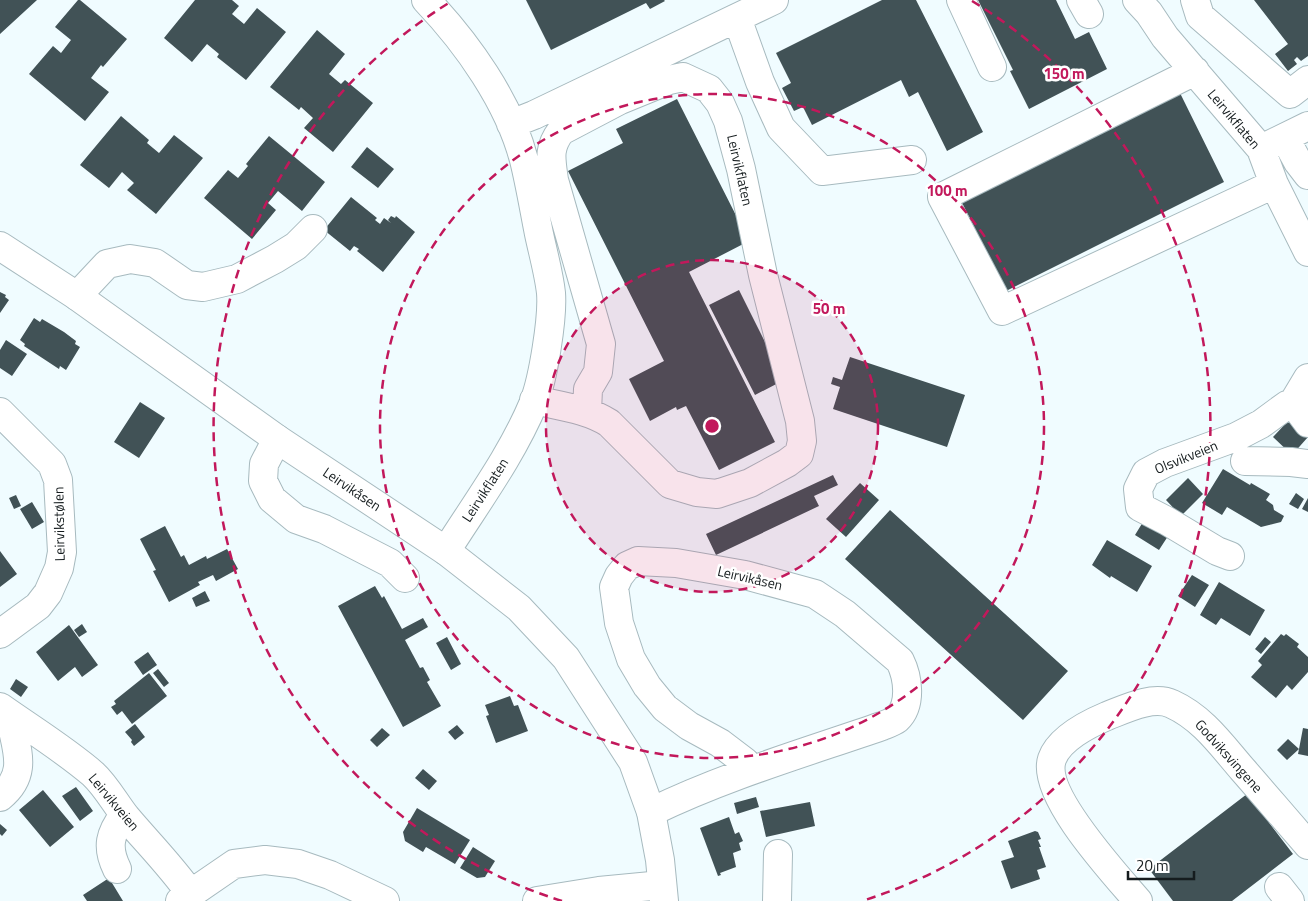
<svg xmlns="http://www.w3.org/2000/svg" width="1308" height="901" font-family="'Titillium Web',sans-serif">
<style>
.building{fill:#415256}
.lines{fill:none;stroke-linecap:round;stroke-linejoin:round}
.minor-casing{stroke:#a7babf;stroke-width:30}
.major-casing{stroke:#a7babf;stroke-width:30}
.minor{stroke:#fff;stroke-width:28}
.major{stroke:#fff;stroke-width:28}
.ring{fill:none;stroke:#c2185b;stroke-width:2.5;stroke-dasharray:9 6}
.labels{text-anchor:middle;stroke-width:5;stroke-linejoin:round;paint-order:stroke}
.street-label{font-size:14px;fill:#151c1e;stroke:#fff}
.centre{fill:#c2185b;stroke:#fff;stroke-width:2.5}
.ring-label{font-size:15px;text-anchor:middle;font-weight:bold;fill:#c2185b;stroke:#fff;stroke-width:5;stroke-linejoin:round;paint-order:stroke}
</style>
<rect width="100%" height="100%" fill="#f0fcff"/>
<path class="building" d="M0,0h37l-37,34z
M78,0h2l47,39 -24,28 -2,-2 -10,13 18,14 -24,29 -56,-47 24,-28 8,7 10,-13 -16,-13z
M195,0h37l7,6 -7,8 12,10 13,-16 29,24 -40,48 -29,-23 2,-3 -12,-10 -15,18 -28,-24z
M526,0h138l1,1 -15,8 -4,-6 -95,47z
M882,0h34l67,132 -36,19 -29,-59 -9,5 -8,-17 -89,45 -9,-18 -9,4 -12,-23 9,-5 -15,-30z
M978,0h78l19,39 14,-7 18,37 -78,40 -19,-38 3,-1z
M1254,0h54v56l-7,5 -4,-4 -3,3 3,4 -9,7 -13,-17 13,-10z
M317,30l28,24 -16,20 12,10 4,-4 28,23 -40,49 -29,-24 9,-10 -12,-11 -2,3 -29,-23z
M1180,93l44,89 -218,109 -44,-88z
M677,99l72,142 -60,31 86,170 -56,28 -33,-64 -9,4 -1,-3 -26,14 -21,-42 35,-18 -96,-190 55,-28 -7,-14z
M121,116l28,24 -2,3 12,10 15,-18 29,23 -47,56 -29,-24 7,-7 -12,-11 -13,16 -29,-23z
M269,136l56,46 -23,29 -24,-20 -10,12 8,7 -24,29 -48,-41 24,-28 10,8 10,-12 -2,-2z
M367,147l27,22 -16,19 -27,-21z
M351,197l26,21 -2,2 5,4 4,-6 7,5 -3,-3 3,-4 4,2 1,-2 19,16 -32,40 -26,-21 2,-2 -5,-3 -4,5 -26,-21z
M739,290l45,90 -29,15 -46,-90z
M0,292l6,3 -1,2 4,3 -9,13z
M34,318l6,4 2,-3 22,13 12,9 -1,3 5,3 -14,23 -6,-4 -1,3 -35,-23 1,-2 -5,-4z
M6,340l21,14 -15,22 -12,-8v-18z
M850,357l115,38 -18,52 -114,-38 7,-22 -9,-3 2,-7 9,3z
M140,402l25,16 -26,40 -25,-16z
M1289,420l19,17 -16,18 -19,-18z
M1223,469l27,16 1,-2 19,11 -4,6 7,5 1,5 10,6 -3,6 -20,5 -34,-20 -5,8 -20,-12z
M833,475l5,10 -24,11 5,10 -103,49 -10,-21z
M1188,478l15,16 -22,22 -15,-16z
M860,483l19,17 -33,37 -20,-18z
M1296,493l8,6 -6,10 -9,-5z
M16,495l5,11 -7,3 -5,-11z
M1308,498v14l-6,-3z
M32,502l12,20 -12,7 -12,-20z
M890,510l178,161 -45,49 -178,-161z
M1146,517l24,16 -11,17 -24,-15z
M165,526l16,31 3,-2 5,10 17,-9 1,3 20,-10 11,20 -22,12 -3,-6 -15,7 2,3 -31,17 -16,-31 3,-1 -16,-31z
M1107,540l45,26 -15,26 -26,-16 -1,2 -18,-13z
M0,551l17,23 -17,13z
M1192,575l17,10 -14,22 -17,-11z
M1219,582l46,28 -15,26 -29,-18 -5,7 -16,-10z
M375,586l7,12 2,-2 18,33 21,-11 5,9 -23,13 15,28 3,-1 7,13 -3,2 14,24 -38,21 -65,-121z
M205,591l5,10 -14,6 -4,-9z
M82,624l5,8 -8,5 -5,-7z
M69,625l29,40 -16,12 -7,-10 -17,14 -22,-29z
M1281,634l3,2 2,-2 13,10 -2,3 11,10v15l-16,18 -5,-5 -11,13 -25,-21 11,-12 -4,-4z
M447,637l14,27 -10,6 -15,-27z
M1265,637l6,5 -10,12 -6,-5z
M148,652l9,13 -14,10 -9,-13z
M158,669l11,14 -5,4 -11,-14z
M149,673l18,23 -35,28 -10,-13 -5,4 -6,-8 5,-3 -2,-3z
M16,679l12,8 -7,10 -11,-8z
M510,696l4,10 4,-1 10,26 -32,12 -10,-27 3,-1 -4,-10z
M135,724l10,13 -11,9 -3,-4 1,-2 -7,-8z
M457,725l7,8 -9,7 -7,-8z
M382,728l8,7 -13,12 -7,-7z
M1303,728l5,1v27l-10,-2 1,-5 -12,11 -10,-10 11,-11 11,10z
M423,769l14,12 -8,9 -14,-12z
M76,787l17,24 -13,10 -18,-25z
M43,790l31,37 -24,20 -31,-37z
M1247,794l46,60 -61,47h-59l-24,-32z
M756,797l3,10 -22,7 -3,-11z
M810,802l5,24 -49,11 -6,-26z
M417,808l53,32 -15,24 -29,-17 -3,5 -18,-11 -2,-9z
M729,817l6,17 4,-2 4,9 -4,2 2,7 -8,3 3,14 -16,6 1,2 -3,1 -18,-48z
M0,824l7,6 -5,6 -2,-2z
M1035,831l3,1 3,7 -3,1 3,7h-2l7,20 -9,3 3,9 -29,10 -10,-28 13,-4 -6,-16z
M473,847l22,14 -10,16 -8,1 -17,-10z
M109,878l14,23h-36l-4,-6z"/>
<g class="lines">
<g class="minor-casing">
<path id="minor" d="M426,0c41,43 83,102 98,160 6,24 10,49 15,74 4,19 10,40 12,59 2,25 -8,86 -17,109 -22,53 -57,100 -88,149
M961,0l31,67
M1081,0l8,14
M1137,0l12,13 16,24 96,112 13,35 34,68
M1195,0l5,16 90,78 18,-14
M737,18l23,64 21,46 41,43 90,-11
M1195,71l-253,126 60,114 272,-127
M511,124l23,-9 240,-115
M1285,138l13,24 10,13
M1261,149l47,-23
M77,296l30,-32 23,-5 25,4 32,22 16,2 34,-8 38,-20 21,-13 17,-17
M534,400c25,6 53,9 75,23l61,61 27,8 20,2 33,-11 37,-20 12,-9 3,-13 -2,-20 -37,-146 -22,-106 -13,-48 -8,-18 -11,-14 -26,-12 -14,3 -49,20 -59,31c-13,17 -10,28 -7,49l47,164 -3,28 -10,17 -1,23
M1293,403l15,20
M0,412l52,52 6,16 4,72 -3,16 -11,25 -10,13 -38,28
M277,439l-13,25 -1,17 9,18 24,20 28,10 66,34 15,15
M1245,461l46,1 17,2
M1230,556l-13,-5 -50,-30 -27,-14 -2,-18 8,-16 19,-10 71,-26 25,-13 26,-19 6,-2 15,-25
M0,707c31,22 64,42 93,67 13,12 22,29 33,43 21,25 45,49 64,76
M0,797c31,-25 14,-51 10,-83
M651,812c74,-36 153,-59 231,-86 5,-2 11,-4 15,-7 15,-14 11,-42 3,-58l-55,-47 -30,-20 -70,-19 -69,-12 -38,-2 -11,5 -8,10 -5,11 5,36 12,36 16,27 18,22 24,18 31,17 25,19 7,8
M117,869c-11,-22 -7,-36 7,-54
M1279,887l11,14
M180,901l54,-37 31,-4 33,4 32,11 55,26
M537,901l62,-10 63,-6
M777,901l1,-47
M1138,901c-22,-26 -98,-107 -86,-142 7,-20 36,-35 55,-43 18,-7 46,-21 65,-12 31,14 50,42 71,66 22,25 43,50 65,75"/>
</g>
<g class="major-casing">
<path id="major" d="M0,246l77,50 200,143 169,112 73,57 47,50 67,104 18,50 9,48 4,41"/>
</g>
<use href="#minor" class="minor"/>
<use href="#major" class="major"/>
</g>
<circle cx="712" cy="426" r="166" fill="#c2185b" fill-opacity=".12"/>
<g class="ring">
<circle cx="712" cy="426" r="166"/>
<circle cx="712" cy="426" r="332"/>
<path d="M562 901A498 498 0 0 1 452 1M972 1A498 498 0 0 1 862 901"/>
</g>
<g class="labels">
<g class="street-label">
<text transform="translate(1234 119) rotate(50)" y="5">Leirvikflaten</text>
<text transform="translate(740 170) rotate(77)" y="5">Leirvikflaten</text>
<text transform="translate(1186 457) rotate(-22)" y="5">Olsvikveien</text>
<text transform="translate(352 489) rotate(34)" y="5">Leirvikåsen</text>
<text transform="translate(485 490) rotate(-57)" y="5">Leirvikflaten</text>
<text transform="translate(59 524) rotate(-91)" y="5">Leirvikstølen</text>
<text transform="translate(750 578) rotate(13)" y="5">Leirvikåsen</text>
<text transform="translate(1229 756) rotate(48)" y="5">Godviksvingene</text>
<text transform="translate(114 802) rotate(50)" y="5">Leirvikveien</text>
</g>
</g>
<circle cx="712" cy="426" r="8" class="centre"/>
<g class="ring-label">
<text x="1064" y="79">150 m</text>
<text x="947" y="196">100 m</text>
<text x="829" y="314">50 m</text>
</g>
<path d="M1128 871v8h66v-8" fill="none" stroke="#151c1e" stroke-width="2.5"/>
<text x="1136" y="871" font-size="15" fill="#151c1e" stroke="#ffffff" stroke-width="4" paint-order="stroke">20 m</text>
</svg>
